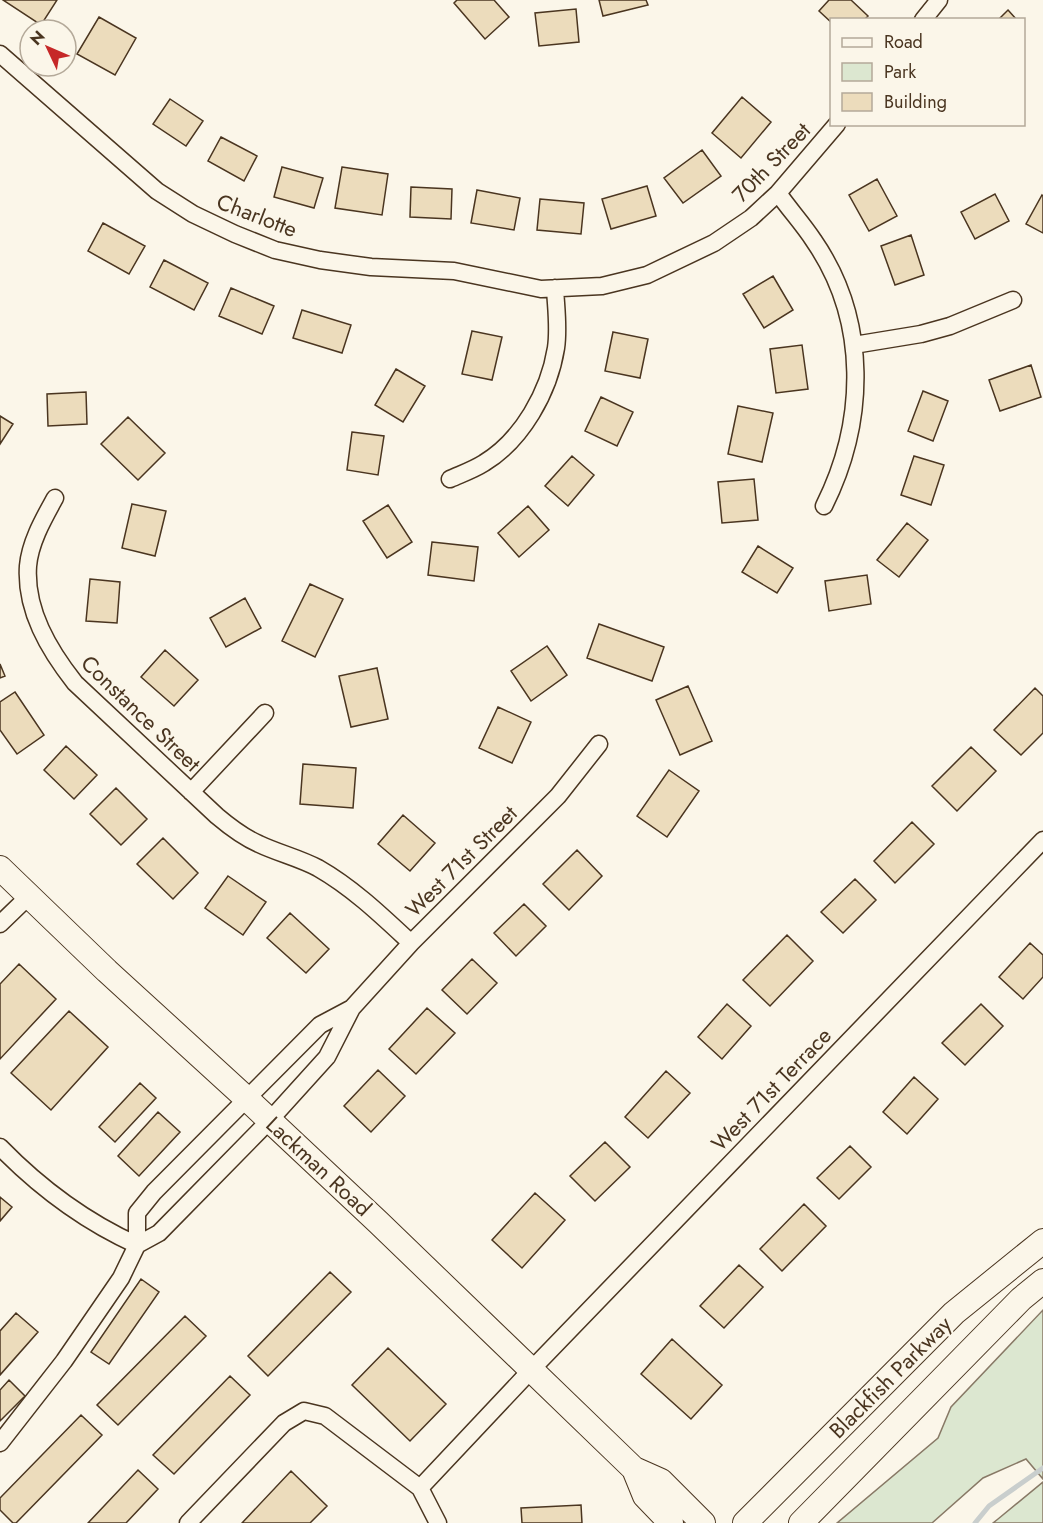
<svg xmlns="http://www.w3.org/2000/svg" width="1043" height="1523" font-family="Jost,sans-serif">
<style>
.green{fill:#dce7d0;stroke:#887966;stroke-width:1.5}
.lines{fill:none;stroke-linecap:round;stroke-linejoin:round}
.stream{stroke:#c9cecd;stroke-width:5}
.building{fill:#ecdcbc;stroke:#4a3520;stroke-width:1.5}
.street-casing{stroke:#4a3520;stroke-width:19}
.secondary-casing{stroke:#4a3520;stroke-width:26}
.street{stroke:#fbf6e9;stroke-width:16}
.secondary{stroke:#fbf6e9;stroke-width:24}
.labels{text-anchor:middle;stroke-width:4.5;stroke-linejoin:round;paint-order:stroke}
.street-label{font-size:22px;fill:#4a3520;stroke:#fbf6e9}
</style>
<rect width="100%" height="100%" fill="#fbf6e9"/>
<path class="green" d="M1043,1310v169l-17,-20 -43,19 -51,45h-95l101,-85 13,-31z
M1043,1482v41h-50l5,-4z"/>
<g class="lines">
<path class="stream" d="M975,1523l14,-17 54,-38"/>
</g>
<path class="building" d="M3,0h54l-16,25z
M457,0h37l15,17 -24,22 -31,-36z
M599,0h47l2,5 -45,11z
M829,0h22l17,16 -4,4h-32v3l-13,-12z
M576,9l3,33 -40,4 -4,-33z
M1008,10l9,10h-19z
M99,17l37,21 -21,37 -38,-21z
M742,97l29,25 -30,36 -29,-25z
M170,99l33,22 -17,25 -33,-22z
M221,137l36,19 -13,25 -36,-20z
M702,150l19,26 -38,27 -19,-25z
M282,167l41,11 -9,30 -40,-11z
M342,167l46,7 -6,41 -47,-7z
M877,179l20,37 -28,15 -20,-36z
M647,186l9,30 -45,13 -9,-30z
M411,187l41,2 -1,30 -41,-2z
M477,190l43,8 -6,32 -43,-7z
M995,194l14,27 -34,18 -14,-27z
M1042,195l1,1v37l-17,-9z
M540,199l44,4 -3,31 -44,-4z
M103,223l42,23 -16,28 -41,-23z
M911,235l13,40 -29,10 -14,-39z
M164,260l44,23 -14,27 -44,-23z
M773,276l20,34 -29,18 -21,-34z
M231,288l43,18 -12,28 -43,-18z
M302,310l49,15 -9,28 -49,-15z
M472,331l30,6 -10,43 -30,-6z
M613,332l35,7 -8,39 -35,-7z
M802,345l6,44 -32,4 -6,-44z
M1031,365l10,32 -41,14 -11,-31z
M396,369l29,17 -22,36 -28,-17z
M923,391l25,10 -15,40 -25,-10z
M86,392l1,32 -39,2 -1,-32z
M601,397l32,15 -16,34 -32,-15z
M738,406l35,7 -11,49 -34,-8z
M0,416l13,8 -13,20z
M128,417l37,36 -27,27 -37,-36z
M352,432l32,4 -6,39 -31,-5z
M572,456l22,19 -26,31 -23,-20z
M914,456l30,9 -13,40 -30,-10z
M754,479l4,41 -36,3 -4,-41z
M132,504l34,7 -11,45 -33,-8z
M388,505l24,37 -25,16 -24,-37z
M528,506l21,24 -30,27 -21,-24z
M907,523l21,17 -29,37 -22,-17z
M432,542l46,5 -4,34 -46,-6z
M758,546l35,22 -16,25 -35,-21z
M867,575l4,29 -42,7 -4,-30z
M90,579l30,3 -3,41 -31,-2z
M310,584l33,15 -28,58 -33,-16z
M245,598l16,30 -35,19 -16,-29z
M599,624l65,23 -12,34 -65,-23z
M547,646l20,29 -36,26 -20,-30z
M165,650l33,30 -24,26 -33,-29z
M0,664l5,12 -5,2z
M377,668l11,51 -37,8 -12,-51z
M688,686l24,55 -32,14 -24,-55z
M1035,688l8,8v37l-22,22 -27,-25z
M15,692l29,43 -27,19 -17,-24v-28z
M498,707l33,15 -19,41 -33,-15z
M66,746l31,29 -23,24 -30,-29z
M971,747l25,24 -39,40 -25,-25z
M303,764l53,4 -3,40 -53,-4z
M669,770l30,21 -32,46 -30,-21z
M116,788l31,31 -26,26 -31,-31z
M403,815l32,28 -25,28 -32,-27z
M912,822l22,22 -39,39 -21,-22z
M163,838l35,35 -25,26 -36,-35z
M577,850l25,26 -33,34 -26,-26z
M228,876l38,26 -23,33 -38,-27z
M855,879l21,21 -33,33 -22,-21z
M524,904l22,22 -30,30 -22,-23z
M290,913l39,36 -23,24 -39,-35z
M787,935l26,26 -43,45 -27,-26z
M1030,943l13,12v22l-20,22 -24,-22z
M472,959l25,24 -30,31 -25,-24z
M19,964l37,35 -56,60v-75z
M727,1004l24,22 -29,33 -24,-22z
M981,1004l22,22 -38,39 -23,-22z
M427,1008l28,25 -39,41 -27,-25z
M69,1011l39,36 -57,63 -40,-37z
M378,1070l27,26 -34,36 -27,-26z
M666,1071l24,22 -42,45 -23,-21z
M914,1077l24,22 -31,35 -24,-22z
M140,1083l16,15 -41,44 -16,-15z
M158,1112l22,20 -41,44 -21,-20z
M605,1142l25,25 -35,34 -25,-25z
M850,1146l21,21 -32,32 -22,-21z
M535,1193l30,27 -43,48 -30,-28z
M0,1197l12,10 -12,14z
M804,1204l22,22 -44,45 -22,-22z
M739,1265l24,22 -39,41 -24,-22z
M330,1272l21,20 -83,84 -20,-20z
M141,1279l18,13 -50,72 -18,-12z
M16,1313l22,19 -38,43v-44z
M185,1316l21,20 -88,89 -21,-20z
M672,1339l50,46 -31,34 -50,-45z
M388,1348l58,56 -36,37 -58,-56z
M230,1376l20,19 -76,79 -21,-19z
M9,1380l16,16 -25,25v-31z
M81,1415l21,20 -86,88h-3l-13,-13v-12z
M138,1470l20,19 -32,34h-38z
M291,1471l36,35 -17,17h-68z
M581,1505l1,18h-60l-1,-15z"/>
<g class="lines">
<g class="street-casing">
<path id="street" d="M923,20l16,-20
M0,54l157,137 36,23 42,20 40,16 45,10 51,7 83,4 87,18 61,-3 45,-11 67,-32 37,-25 27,-25 59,-69
M778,193c11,16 25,31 36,48 55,80 52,181 10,265
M854,345l67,-11 29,-8 63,-26
M450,479c11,-5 23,-9 34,-16 38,-23 65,-71 72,-115 3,-20 0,-40 -1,-60
M55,498c-11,20 -25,44 -27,68 -3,44 21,84 47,117l142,133c13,11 26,21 42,28 19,9 40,14 59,24 35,20 64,48 93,75
M191,792l74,-79
M0,924l29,-28
M0,1147c39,40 86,75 137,98
M137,1245l22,-12 111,-113 57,-63 25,-49 59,-65 147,-147 41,-52
M0,1443l64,-82 57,-83 16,-33v-32l17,-21 166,-167 32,-17
M420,1488l112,-119 511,-529
M188,1523l96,-100 20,-12 21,5 95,72 18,35"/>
</g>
<g class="secondary-casing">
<path id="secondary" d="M0,868l107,103 140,128 131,123 256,247 27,12 42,42
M634,1469l11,27 26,27
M745,1523l209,-210 89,-72
M801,1523l220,-224 22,-18"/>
</g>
<use href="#street" class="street"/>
<use href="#secondary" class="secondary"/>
</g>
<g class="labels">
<g class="street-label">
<text transform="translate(771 162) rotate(-46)" y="8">70th Street</text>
<text transform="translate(257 215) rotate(21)" y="8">Charlotte</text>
<text transform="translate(141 713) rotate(44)" y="8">Constance Street</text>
<text transform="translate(461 861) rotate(-45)" y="8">West 71st Street</text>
<text transform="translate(771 1089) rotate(-46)" y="8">West 71st Terrace</text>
<text transform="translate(319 1166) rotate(43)" y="8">Lackman Road</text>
<text transform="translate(890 1377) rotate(-45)" y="8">Blackfish Parkway</text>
</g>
</g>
<rect x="830" y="18" width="195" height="108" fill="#fbf6e9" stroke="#b4a999" stroke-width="1.5"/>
<rect x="842" y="38" width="30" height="9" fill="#fbf6e9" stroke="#b4a999" stroke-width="1.5"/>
<text x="884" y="48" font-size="18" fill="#4a3520">Road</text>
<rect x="842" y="63" width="30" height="18" fill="#dce7d0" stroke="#b4a999" stroke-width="1.5"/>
<text x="884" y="78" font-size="18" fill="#4a3520">Park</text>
<rect x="842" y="93" width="30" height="18" fill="#ecdcbc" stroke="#b4a999" stroke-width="1.5"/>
<text x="884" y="108" font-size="18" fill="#4a3520">Building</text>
<g transform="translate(48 48) rotate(314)"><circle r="28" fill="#fbf6e9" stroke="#b4a999" stroke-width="1.5"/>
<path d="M0-4.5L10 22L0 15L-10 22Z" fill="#c62828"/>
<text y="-9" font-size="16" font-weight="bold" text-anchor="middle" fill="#4a3520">N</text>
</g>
</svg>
